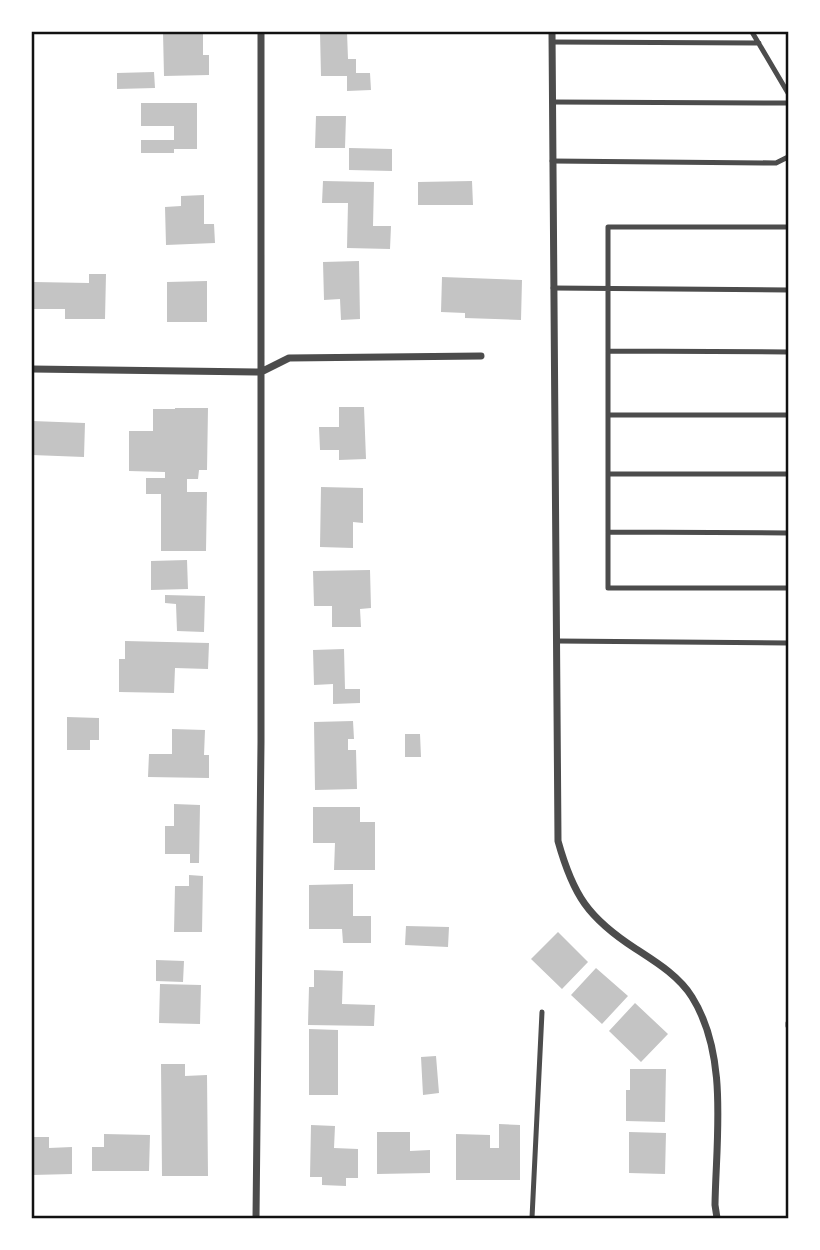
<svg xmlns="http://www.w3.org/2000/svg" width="820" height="1250" font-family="'IBM Plex Serif',serif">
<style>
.building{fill:#c4c4c4}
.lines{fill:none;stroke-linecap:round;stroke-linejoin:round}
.service{stroke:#4c4c4c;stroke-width:5}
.minor{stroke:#4c4c4c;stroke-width:7}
.neatline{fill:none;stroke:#111;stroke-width:2.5}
</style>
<rect width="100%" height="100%" fill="#fff"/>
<path class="building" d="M163,32h40v23h6v20l-45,1z
M320,32h27l1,27h8v14h14l1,17 -24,1v-15h-26z
M154,72l1,16 -38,1v-16z
M141,103h56v46h-23v4h-33v-13h33v-14h-33z
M316,116h30l-1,32h-30z
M349,148l43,1v22l-43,-1z
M323,181l51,1 -1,44h18l-1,23 -43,-1 1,-45h-26z
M472,181l1,24h-55v-23z
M204,195v29h10l1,19 -49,2 -1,-38 16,-1v-10z
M359,261l1,58 -19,1 -1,-21 -16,1 -1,-38z
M89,274h17l-1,45h-40v-10h-32l1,-27 55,1z
M442,277l80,3 -1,40 -56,-2v-5l-24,-1z
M207,281v41h-40v-40z
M339,407h25l2,52 -27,1v-10h-19l-1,-23h20z
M175,408h33l-1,62h-8l-1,9h-11v13h20l-1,59h-45v-57h-15v-16h19v-6l-36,-1v-40h24v-22h22z
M32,421l53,2 -1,34 -52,-2z
M321,487l42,1v35l-10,-1v26l-33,-1z
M187,560l1,29 -37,1v-29z
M370,570l1,38 -11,1 1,18h-29v-21h-18l-1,-35z
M165,595l40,1 -1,36 -27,-1 -1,-27 -11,-1z
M125,641l84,2 -1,26 -33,-1 -1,25 -55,-1v-33h6z
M344,649l1,40h15v14l-27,1v-20l-19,1 -1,-35z
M67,717l32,1v22h-9v10h-23z
M353,721l1,18h-6v11h8l1,39 -42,1 -1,-68z
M172,729l33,1 -1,25h5v23l-61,-1 1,-23h23z
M405,734h15l1,23h-16z
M174,804l26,1 -1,58h-9v-9h-25v-28h9z
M313,807h47v15h15v48h-41l1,-27h-22z
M189,875l14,1 -1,56h-28l1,-46h14z
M353,884v32h18v27h-28l-1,-14h-33v-44z
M406,926l43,1 -1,20 -43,-2z
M558,932l30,30 -26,27 -31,-30z
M156,960l28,1 -1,21 -27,-1z
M596,968l32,28 -26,28 -31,-29z
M314,970l29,1 -1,33 33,1 -1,21 -66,-1 1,-38h5z
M160,984l41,1 -1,39 -41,-1z
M635,1003l33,31 -27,28 -32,-31z
M309,1029l29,1v65h-29z
M436,1056l3,37 -16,2 -2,-38z
M161,1064h24v12l22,-1 1,101h-46z
M630,1069h36l-1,53 -39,-1v-31h4z
M499,1124l21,1v55h-64v-46l34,1v13h9z
M311,1125l24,1 -1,22 24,1v29h-12v8l-24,-1v-8h-12z
M377,1132h33v19l20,-1v23l-53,1z
M629,1132l37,1 -1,41 -36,-1z
M104,1134l46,1 -1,36h-57v-24h12z
M32,1137h17v11l23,-1v27l-40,1z"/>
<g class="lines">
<path class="service" d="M752,32l36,61
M552,42l207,1
M552,102l236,1
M552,161l224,2 12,-6
M788,227h-180v361h180
M553,288l235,2
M608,351l180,1
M608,415h180
M608,474h180
M608,532l180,1
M557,641l231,2
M788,1023v3
M532,1218l10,-206"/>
<path class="minor" d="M552,32l6,809c15,54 30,77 78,108 20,13 43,27 56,48 37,59 24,141 23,208l2,13
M32,369l229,3 28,-14 192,-2
M256,1218l5,-476v-710"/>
</g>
<rect width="820" height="1250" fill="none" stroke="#ffffff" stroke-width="66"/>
<rect x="33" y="33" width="754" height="1184" class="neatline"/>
</svg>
